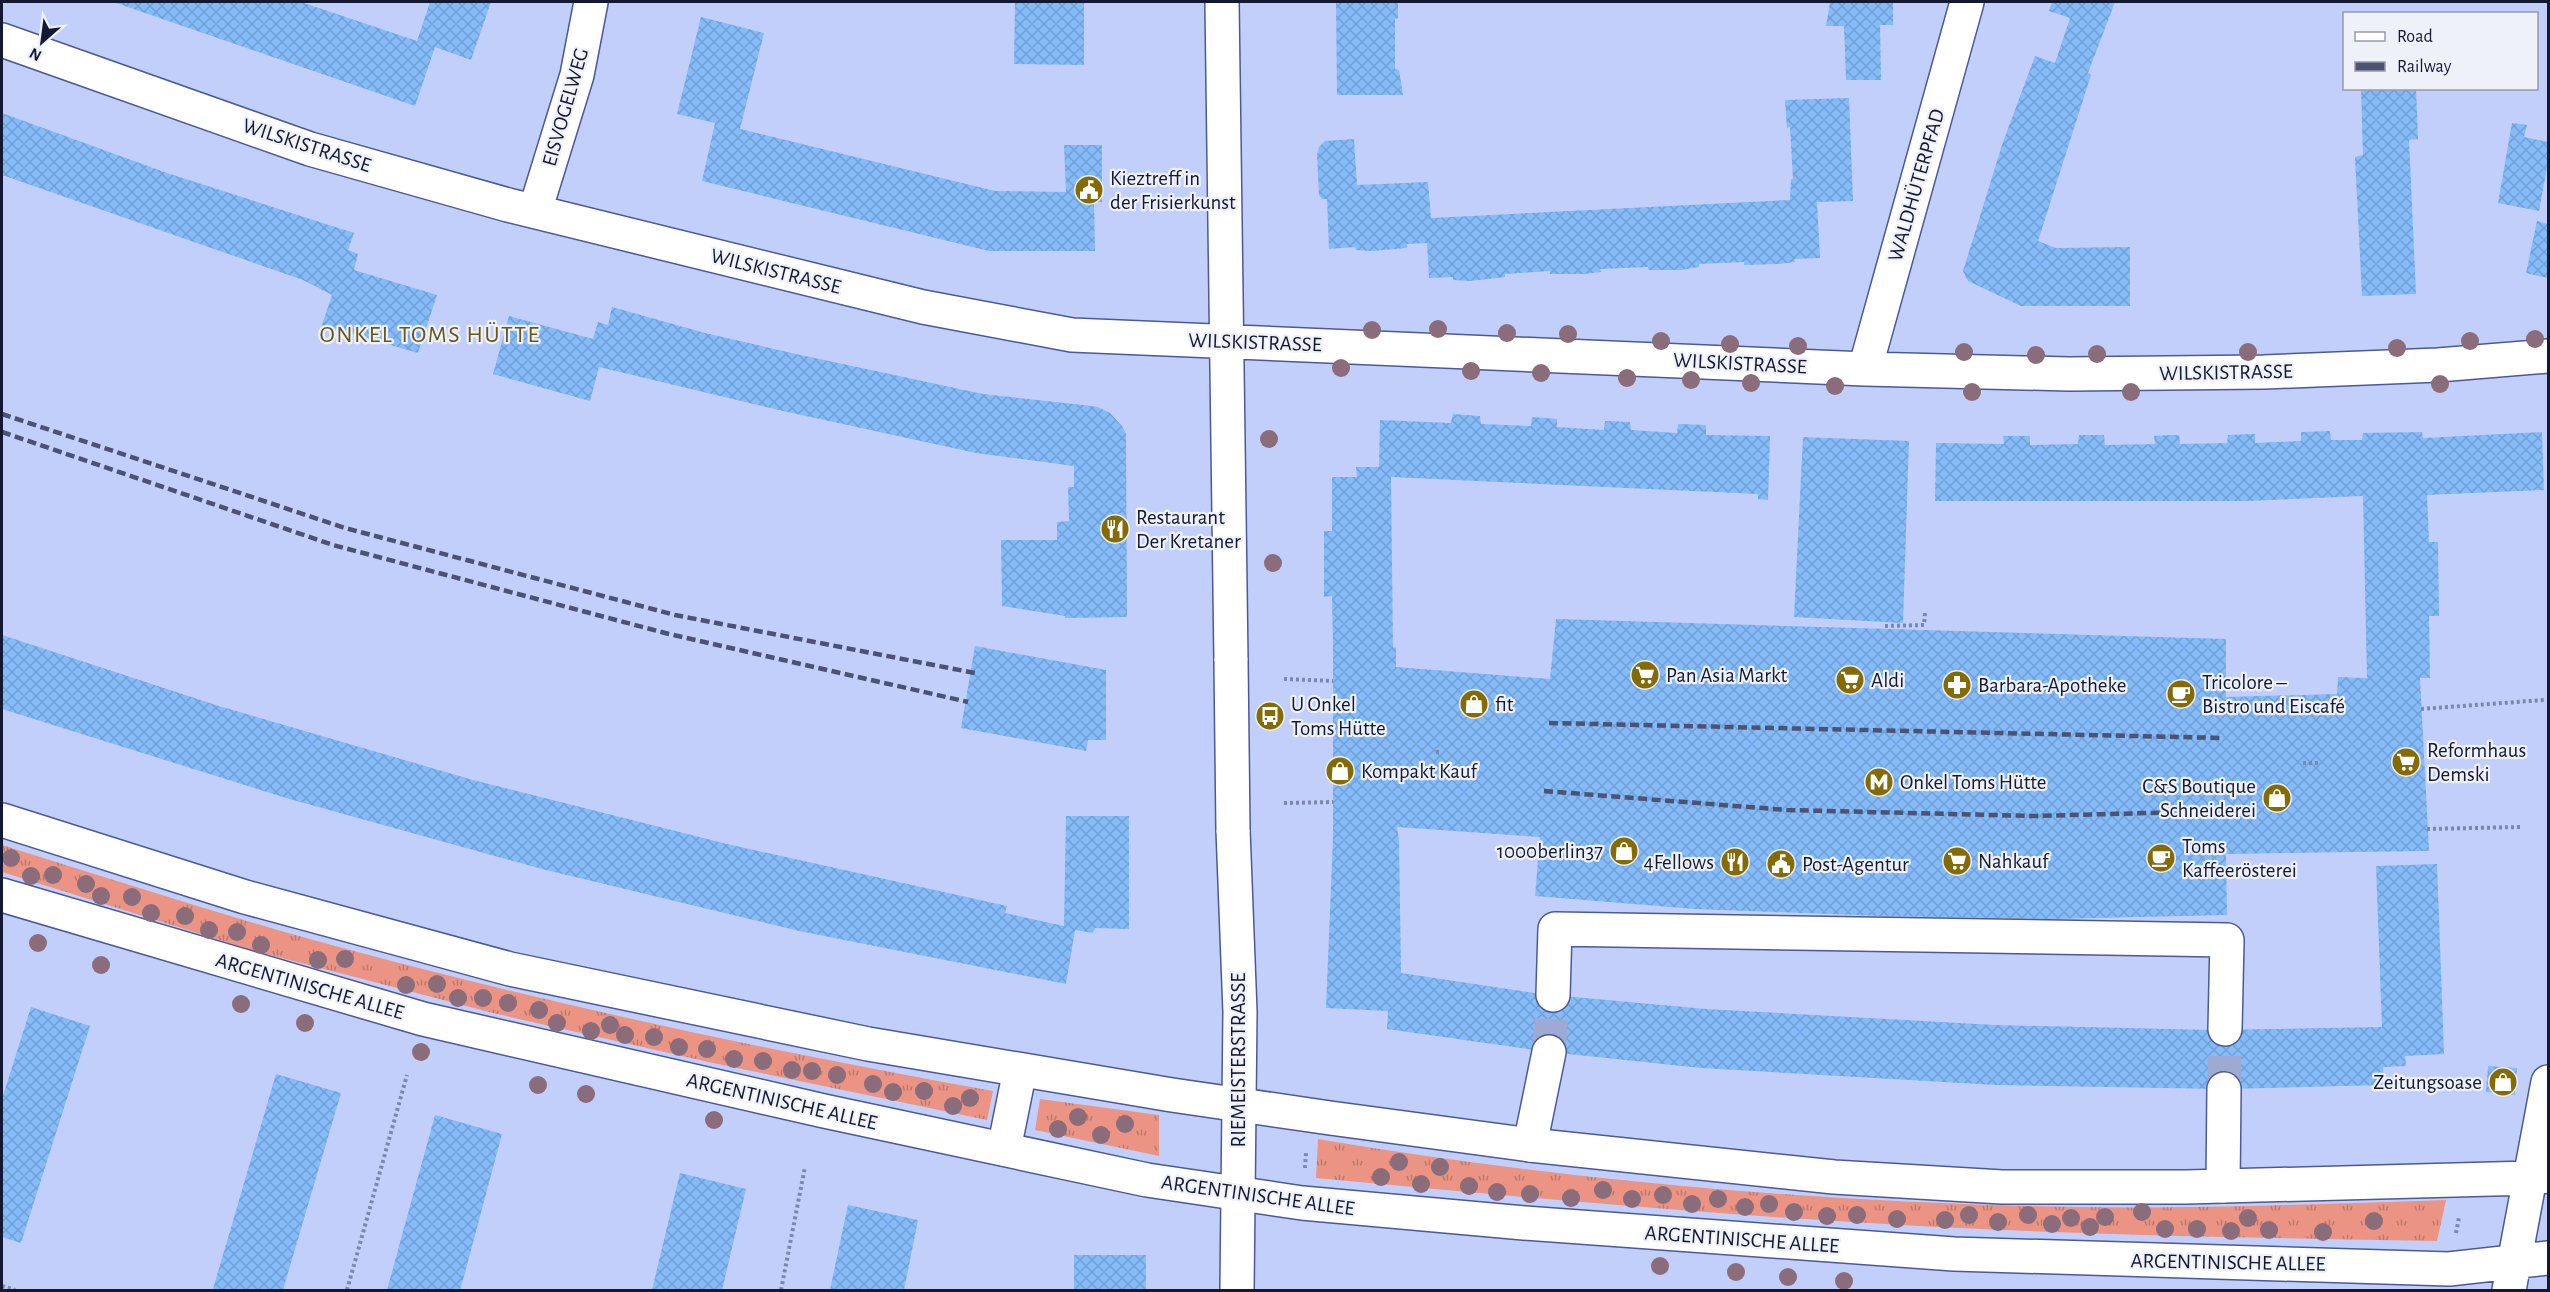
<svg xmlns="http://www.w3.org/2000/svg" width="2550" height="1292" font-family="'Alegreya Sans',sans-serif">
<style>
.grass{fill:url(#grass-tufts)}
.building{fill:url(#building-cross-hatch)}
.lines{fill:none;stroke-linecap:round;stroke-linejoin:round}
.minor-tunnel{stroke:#9faad3;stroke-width:33;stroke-dasharray:33 16;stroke-linecap:butt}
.minor-casing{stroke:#4a5999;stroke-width:36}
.major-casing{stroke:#4a5999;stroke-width:36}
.path{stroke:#7d87ac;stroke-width:4;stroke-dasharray:3 3;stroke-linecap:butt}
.minor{stroke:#fff;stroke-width:33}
.major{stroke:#fff;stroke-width:33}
.rail{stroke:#4b5273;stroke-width:4.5;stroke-dasharray:9 4.5;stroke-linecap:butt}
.minor-bridge-casing{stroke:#4a5999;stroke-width:36;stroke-linecap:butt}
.minor-bridge{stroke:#fff;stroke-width:33}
.tree{fill:#8a6c7a}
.labels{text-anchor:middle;stroke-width:4.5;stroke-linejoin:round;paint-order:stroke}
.street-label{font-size:21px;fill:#131833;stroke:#eff1f9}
.poi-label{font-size:21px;fill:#131833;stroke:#eff1f9;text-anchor:start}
.quarter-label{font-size:24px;letter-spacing:1.5px;fill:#68561b;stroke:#eff1f9}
</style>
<defs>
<pattern id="grass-tufts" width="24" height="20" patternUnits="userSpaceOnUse" patternTransform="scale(1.5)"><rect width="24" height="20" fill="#eb9483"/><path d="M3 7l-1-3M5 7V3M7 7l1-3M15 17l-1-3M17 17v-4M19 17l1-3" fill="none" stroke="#bd786c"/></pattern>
<pattern id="building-cross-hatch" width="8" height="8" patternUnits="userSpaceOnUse" patternTransform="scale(1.5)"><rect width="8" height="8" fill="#84bbf8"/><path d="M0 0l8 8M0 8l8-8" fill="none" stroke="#71a0d5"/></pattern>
</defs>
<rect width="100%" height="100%" fill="#c2cffb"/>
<path class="grass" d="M2,845c93,29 186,59 279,86 234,66 472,117 712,160l-6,29 -274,-57 -220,-50 -238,-62 -253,-79z
M1040,1099l119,16v41l-124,-26z
M1318,1139c247,42 508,64 758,68 124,2 247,-3 370,-7l-9,41c-173,-3 -346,-6 -519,-15 -201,-11 -402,-29 -602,-48z"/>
<path class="building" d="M113,2h188l116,39 13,-39h61l-20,58 -36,-13 -20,59z
M1015,2h69v63l-70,-1z
M1336,2h62v16l-3,1v50l4,1 4,25h-66z
M1830,2h63v23h-13l1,55h-35l-2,-54h-18z
M2052,2h63l-27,71 3,2 -53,166 18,7 74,-1v59h-109l-53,-25 -5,-10 40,-129 32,-86 20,7 15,-45 -21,-7z
M701,17l63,16 -24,96 255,62 71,1 -2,-47h38v57h-8l1,49h-106l-287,-70 13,-58 -38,-9z
M2361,88h55l2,51 -9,1 7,154 -54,2 -7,-139 8,-2z
M1849,98l4,103 -36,1 3,56 -26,1 1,3 -16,2 -35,1v-3l-45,2v3l-18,3h-32l-1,-3 -48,2 1,3 -17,2h-34v-3l-45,3v3l-35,4 -17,-1v-3l-24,1 -2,-35 -20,1v4l-35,3 -16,-1 -1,-3 -26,2 -2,-50h-5l-3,-4 -2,-40 2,-8 6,-6 29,-2 3,46 71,-3 3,36 359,-18 1,-21h2l-3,-52 -3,1 -2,-28z
M2,113l165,60 187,60 -6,17 10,4 -4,16 83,25 -19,58 -96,-28 10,-30 -29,-15 -301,-105z
M2512,123l15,2 -3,12 24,5v20l-9,49 -41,-8z
M2537,221l11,3v54l-22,-5z
M612,307l93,26 91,21 187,40 100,11 15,2 12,6 12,13 4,8 1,183 -62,1v-2l-63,-10 -1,-66h56v-18l12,-1 -1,-34h6v-21l-98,-13 -193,-42 -184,-44 -9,34 -97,-27 16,-58 84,23 5,-17 10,3z
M1453,414l27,2 1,8 50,2 1,-9 25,2v8l47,3 1,-9 25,1 1,8 46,3 1,-9 28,1v10l64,1 -2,64 -10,-1v-5l-367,-17 2,171 3,-1v20l154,12 6,-60 670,20v58l111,-3 1,-17 29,1 -4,-182 -117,5h-311l1,-58 68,1 -1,-8h27v9l48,-1 1,-9h25l1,10 50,-1 -1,-8 16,-1h9l1,9 47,-1 1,-8 27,-1v9l46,-2v-9l29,-1 1,9h31l1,-7 59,-1 1,6 119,-6 2,58 -117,5 2,47h9l1,74h-10l1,62h-10l9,173 -203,3 1,61 -176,4 -169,-3 -187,-7 -160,-13 5,-59 -143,-10 2,13 2,133 140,21 165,15 289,16 216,5 171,-3 -6,-161 61,-2 7,190 -39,2 1,10 -23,1 1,18 -160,4 -228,-4 -295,-17 -152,-16 -162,-23 1,-18 -62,-3 7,-170v-190l-1,-52 -8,1v-66h8v-54h25l-1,-10h23l1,-47 71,3z
M1803,437l106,4 -6,182 -109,-6z
M2,635l217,71 254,74 254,64 280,62 -2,7 59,13 2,-110h63v113l-34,-1 -2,5 -18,-3 -9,54 -267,-53 -257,-62 -256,-71 -284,-89z
M975,646l131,24v70h-18l-2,11 -125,-23z
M31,1007l59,19 -69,217 -19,-6v-138z
M2488,1066l29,2 -2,27 -29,-3z
M276,1074l65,19 -58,197h-64l-6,-1z
M435,1115l67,19 -39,146 -3,10h-73z
M680,1173l66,16 -24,101h-70z
M848,1205l70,15 -14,70h-74z
M1074,1255h72v35h-72z"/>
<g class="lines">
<path class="minor-tunnel" d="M1549,1052l4,-57
M2224,1089l1,-60"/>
<g class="minor-casing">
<path id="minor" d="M1222,2l9,659
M2,40l308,109 198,56 415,102 149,28 793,34 204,5 195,-2 174,-7 110,-9
M535,211l42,-136 14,-73
M1865,369l102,-367
M1233,830l7,182 -3,278
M1553,995l2,-66 672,11 -2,89
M1530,1145l19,-93
M1004,1149l16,-79
M2223,1186l1,-97"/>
</g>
<g class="major-casing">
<path id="major" d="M2,820l243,77 265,72 358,75 304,51 158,23 200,27 304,32 168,10h184l344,-9 18,-2
M2,895l421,124 401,92 323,69 155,23 222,20 430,31 495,15 99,-11
M2509,1290l39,-208"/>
</g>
<path class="path" d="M1885,626l39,-1 1,-12
M1284,679l49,2
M2421,709l123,-9
M1436,752h5
M2303,763h15
M1284,803l49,-1
M2427,829l94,-2
M1305,1168l1,-16
M2456,1233l3,-16
M2,1286l13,4
M347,1290l60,-215
M781,1290l24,-123"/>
<use href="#minor" class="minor"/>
<use href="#major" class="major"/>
<path class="rail" d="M2,414l343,114 330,87 300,58
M2,432l331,113 336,89 299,68
M1549,723l674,15
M1544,791l243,19 247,6 192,-5"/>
<g class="minor-bridge-casing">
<path id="minor-bridge" d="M1231,661l2,169"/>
</g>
<use href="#minor-bridge" class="minor-bridge"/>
</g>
<g class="tree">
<circle cx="1438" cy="329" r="9"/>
<circle cx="1372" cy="330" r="9"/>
<circle cx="1507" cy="333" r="9"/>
<circle cx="1568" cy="334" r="9"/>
<circle cx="2535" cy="339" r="9"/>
<circle cx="1661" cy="341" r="9"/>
<circle cx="2470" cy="341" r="9"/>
<circle cx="1730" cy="344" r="9"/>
<circle cx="1798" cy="346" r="9"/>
<circle cx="2397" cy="348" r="9"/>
<circle cx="1964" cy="352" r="9"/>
<circle cx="2248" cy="352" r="9"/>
<circle cx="2097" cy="354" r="9"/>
<circle cx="2036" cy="355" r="9"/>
<circle cx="1341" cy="368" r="9"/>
<circle cx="1471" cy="371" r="9"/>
<circle cx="1541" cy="373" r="9"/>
<circle cx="1627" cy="378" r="9"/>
<circle cx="1691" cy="380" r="9"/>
<circle cx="1751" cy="383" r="9"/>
<circle cx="2440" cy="384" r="9"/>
<circle cx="1835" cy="386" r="9"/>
<circle cx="1972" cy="392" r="9"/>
<circle cx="2131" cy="392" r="9"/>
<circle cx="1269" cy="439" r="9"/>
<circle cx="1273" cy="563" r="9"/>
<circle cx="11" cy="858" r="9"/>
<circle cx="53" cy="875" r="9"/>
<circle cx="31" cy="876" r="9"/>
<circle cx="86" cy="884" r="9"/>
<circle cx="101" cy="896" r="9"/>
<circle cx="132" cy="897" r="9"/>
<circle cx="151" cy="913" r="9"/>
<circle cx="185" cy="916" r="9"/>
<circle cx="209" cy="930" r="9"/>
<circle cx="237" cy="932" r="9"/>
<circle cx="38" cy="943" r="9"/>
<circle cx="261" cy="945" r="9"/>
<circle cx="345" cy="959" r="9"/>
<circle cx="318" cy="960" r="9"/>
<circle cx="101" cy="965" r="9"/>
<circle cx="437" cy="984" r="9"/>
<circle cx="406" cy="985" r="9"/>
<circle cx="458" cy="998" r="9"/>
<circle cx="483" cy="998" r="9"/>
<circle cx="508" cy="1003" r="9"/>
<circle cx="241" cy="1004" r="9"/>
<circle cx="539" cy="1010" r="9"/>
<circle cx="305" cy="1023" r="9"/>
<circle cx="557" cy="1023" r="9"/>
<circle cx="610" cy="1025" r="9"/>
<circle cx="591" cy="1031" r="9"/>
<circle cx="625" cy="1035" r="9"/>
<circle cx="654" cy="1037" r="9"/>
<circle cx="679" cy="1047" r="9"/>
<circle cx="707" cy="1049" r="9"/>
<circle cx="421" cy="1052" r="9"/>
<circle cx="734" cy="1059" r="9"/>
<circle cx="763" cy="1061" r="9"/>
<circle cx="792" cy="1070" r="9"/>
<circle cx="812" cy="1071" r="9"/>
<circle cx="837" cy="1075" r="9"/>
<circle cx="873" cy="1084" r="9"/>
<circle cx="538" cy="1085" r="9"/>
<circle cx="924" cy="1091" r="9"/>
<circle cx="893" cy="1092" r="9"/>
<circle cx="586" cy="1094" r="9"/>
<circle cx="970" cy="1098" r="9"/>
<circle cx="953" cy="1106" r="9"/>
<circle cx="1078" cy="1117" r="9"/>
<circle cx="714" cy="1120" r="9"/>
<circle cx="1125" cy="1124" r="9"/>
<circle cx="1058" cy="1129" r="9"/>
<circle cx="1101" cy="1135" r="9"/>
<circle cx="1399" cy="1162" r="9"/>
<circle cx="1440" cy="1167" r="9"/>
<circle cx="1381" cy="1177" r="9"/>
<circle cx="1421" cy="1184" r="9"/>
<circle cx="1469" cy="1186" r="9"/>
<circle cx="1603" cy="1190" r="9"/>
<circle cx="1497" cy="1192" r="9"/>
<circle cx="1530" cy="1194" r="9"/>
<circle cx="1663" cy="1195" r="9"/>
<circle cx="1571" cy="1198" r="9"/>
<circle cx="1632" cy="1199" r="9"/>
<circle cx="1718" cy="1199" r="9"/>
<circle cx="1692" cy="1204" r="9"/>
<circle cx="1769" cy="1204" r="9"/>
<circle cx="1745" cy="1207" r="9"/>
<circle cx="1794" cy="1212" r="9"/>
<circle cx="2142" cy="1212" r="9"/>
<circle cx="1857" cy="1215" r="9"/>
<circle cx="1969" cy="1215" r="9"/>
<circle cx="2028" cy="1215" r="9"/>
<circle cx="1827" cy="1216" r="9"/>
<circle cx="2105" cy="1217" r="9"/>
<circle cx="2071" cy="1218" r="9"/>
<circle cx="2248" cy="1218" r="9"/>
<circle cx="1897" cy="1219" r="9"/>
<circle cx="1945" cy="1220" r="9"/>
<circle cx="2374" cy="1221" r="9"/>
<circle cx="1998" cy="1222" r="9"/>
<circle cx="2052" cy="1224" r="9"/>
<circle cx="2090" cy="1227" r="9"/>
<circle cx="2165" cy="1229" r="9"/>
<circle cx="2197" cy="1229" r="9"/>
<circle cx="2269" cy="1230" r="9"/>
<circle cx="2231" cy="1231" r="9"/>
<circle cx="2323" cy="1232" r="9"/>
<circle cx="1660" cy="1266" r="9"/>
<circle cx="1736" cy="1272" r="9"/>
<circle cx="1788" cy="1277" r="9"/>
<circle cx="1844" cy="1281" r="9"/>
</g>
<defs>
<g id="civic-disc" transform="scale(1.5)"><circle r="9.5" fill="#846b06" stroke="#eff1f9"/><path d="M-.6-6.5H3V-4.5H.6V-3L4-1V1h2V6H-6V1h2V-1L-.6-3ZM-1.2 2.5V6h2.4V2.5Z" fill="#fff"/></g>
<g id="restaurant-disc" transform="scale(1.5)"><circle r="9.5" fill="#846b06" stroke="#eff1f9"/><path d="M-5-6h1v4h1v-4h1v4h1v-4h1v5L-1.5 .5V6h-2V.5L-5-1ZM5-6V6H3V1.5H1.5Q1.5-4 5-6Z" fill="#fff"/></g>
<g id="supermarket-disc" transform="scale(1.5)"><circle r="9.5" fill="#846b06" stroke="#eff1f9"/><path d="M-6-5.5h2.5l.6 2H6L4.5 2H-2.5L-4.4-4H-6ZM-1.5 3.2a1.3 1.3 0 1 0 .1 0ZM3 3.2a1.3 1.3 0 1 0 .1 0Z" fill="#fff"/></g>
<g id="pharmacy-disc" transform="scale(1.5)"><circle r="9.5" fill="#846b06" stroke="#eff1f9"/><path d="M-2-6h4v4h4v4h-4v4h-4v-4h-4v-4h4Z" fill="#fff"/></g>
<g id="cafe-disc" transform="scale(1.5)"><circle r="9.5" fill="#846b06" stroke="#eff1f9"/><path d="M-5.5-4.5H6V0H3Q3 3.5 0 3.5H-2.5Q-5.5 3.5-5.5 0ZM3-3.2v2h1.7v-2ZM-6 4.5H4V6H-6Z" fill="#fff"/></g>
<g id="shop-disc" transform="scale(1.5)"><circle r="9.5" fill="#846b06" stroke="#eff1f9"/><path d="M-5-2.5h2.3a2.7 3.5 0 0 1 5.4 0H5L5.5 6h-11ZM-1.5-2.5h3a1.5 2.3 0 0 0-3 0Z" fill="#fff"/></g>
<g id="bus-disc" transform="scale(1.5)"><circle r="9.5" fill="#846b06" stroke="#eff1f9"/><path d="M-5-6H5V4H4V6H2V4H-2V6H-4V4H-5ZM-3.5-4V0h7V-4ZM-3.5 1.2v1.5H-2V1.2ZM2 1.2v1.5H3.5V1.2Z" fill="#fff"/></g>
<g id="metro-disc" transform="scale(1.5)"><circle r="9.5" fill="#846b06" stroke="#eff1f9"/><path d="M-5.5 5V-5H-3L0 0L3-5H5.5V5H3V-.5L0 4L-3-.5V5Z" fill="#fff"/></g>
</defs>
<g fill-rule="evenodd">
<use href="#civic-disc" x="1089" y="190"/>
<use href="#restaurant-disc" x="1115" y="529"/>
<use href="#supermarket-disc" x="1645" y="675"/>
<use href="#supermarket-disc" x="1850" y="680"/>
<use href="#pharmacy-disc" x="1957" y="685"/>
<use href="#cafe-disc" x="2181" y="694"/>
<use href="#shop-disc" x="1474" y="704"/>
<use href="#bus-disc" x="1270" y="716"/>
<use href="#supermarket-disc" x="2406" y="762"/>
<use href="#shop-disc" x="1340" y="771"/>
<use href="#metro-disc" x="1879" y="782"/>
<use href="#shop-disc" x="2277" y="798"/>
<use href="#shop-disc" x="1624" y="851"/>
<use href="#cafe-disc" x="2161" y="858"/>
<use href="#supermarket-disc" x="1957" y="861"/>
<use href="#restaurant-disc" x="1735" y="862"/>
<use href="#civic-disc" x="1781" y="864"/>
<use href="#shop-disc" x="2503" y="1082"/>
</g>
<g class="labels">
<g class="street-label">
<text transform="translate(565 107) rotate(-74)" y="7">EISVOGELWEG</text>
<text transform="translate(307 145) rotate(18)" y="7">WILSKISTRASSE</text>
<text transform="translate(1916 185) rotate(-74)" y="7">WALDHÜTERPFAD</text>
<text transform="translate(776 271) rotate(14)" y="7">WILSKISTRASSE</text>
<text transform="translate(1255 342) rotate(2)" y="7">WILSKISTRASSE</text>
<text transform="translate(1740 363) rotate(3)" y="7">WILSKISTRASSE</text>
<text transform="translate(2226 372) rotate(-1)" y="7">WILSKISTRASSE</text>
<text transform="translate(310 986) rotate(16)" y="7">ARGENTINISCHE ALLEE</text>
<text transform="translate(1238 1060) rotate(-90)" y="7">RIEMEISTERSTRASSE</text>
<text transform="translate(782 1101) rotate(13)" y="7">ARGENTINISCHE ALLEE</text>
<text transform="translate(1258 1195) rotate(8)" y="7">ARGENTINISCHE ALLEE</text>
<text transform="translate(1742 1239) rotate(4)" y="7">ARGENTINISCHE ALLEE</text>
<text transform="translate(2228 1262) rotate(1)" y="7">ARGENTINISCHE ALLEE</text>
</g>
<g class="poi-label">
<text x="1110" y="185">Kieztreff in<tspan x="1110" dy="24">der Frisierkunst</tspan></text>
<text x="1136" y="524">Restaurant<tspan x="1136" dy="24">Der Kretaner</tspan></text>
<text x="1666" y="682">Pan Asia Markt</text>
<text x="1871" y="687">Aldi</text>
<text x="2202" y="689">Tricolore –<tspan x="2202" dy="24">Bistro und Eiscafé</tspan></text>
<text x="1978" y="692">Barbara-Apotheke</text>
<text x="1291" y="711">U Onkel<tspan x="1291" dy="24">Toms Hütte</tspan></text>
<text x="1495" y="711">fit</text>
<text x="2427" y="757">Reformhaus<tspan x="2427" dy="24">Demski</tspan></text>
<text x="1361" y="778">Kompakt Kauf</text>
<text x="1900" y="789">Onkel Toms Hütte</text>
<text x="2256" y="793" text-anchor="end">C&amp;S Boutique<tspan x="2256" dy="24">Schneiderei</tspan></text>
<text x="2182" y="853">Toms<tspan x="2182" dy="24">Kaffeerösterei</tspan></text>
<text x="1603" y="858" text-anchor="end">1000berlin37</text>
<text x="1978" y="868">Nahkauf</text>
<text x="1714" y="869" text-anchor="end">4Fellows</text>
<text x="1802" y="871">Post-Agentur</text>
<text x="2482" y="1089" text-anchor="end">Zeitungsoase</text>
</g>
<g class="quarter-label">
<text x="430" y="342">ONKEL TOMS HÜTTE</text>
</g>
</g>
<rect width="2550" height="1292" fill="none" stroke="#131833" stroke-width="6"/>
<rect x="2343" y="12" width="195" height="78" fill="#eff1f9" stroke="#979aaa" stroke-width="1.5"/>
<rect x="2355" y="32" width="30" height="9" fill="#ffffff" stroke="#979aaa" stroke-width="1.5"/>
<text x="2397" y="42" font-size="18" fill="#131833">Road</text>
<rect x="2355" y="62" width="30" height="9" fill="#4b5273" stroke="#979aaa" stroke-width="1.5"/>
<text x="2397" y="72" font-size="18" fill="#131833">Railway</text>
<g transform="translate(42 42) rotate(208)" stroke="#eff1f9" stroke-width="4.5" paint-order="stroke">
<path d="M0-4.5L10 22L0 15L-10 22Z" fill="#131833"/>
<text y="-9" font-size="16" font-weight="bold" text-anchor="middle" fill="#131833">N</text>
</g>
</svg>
